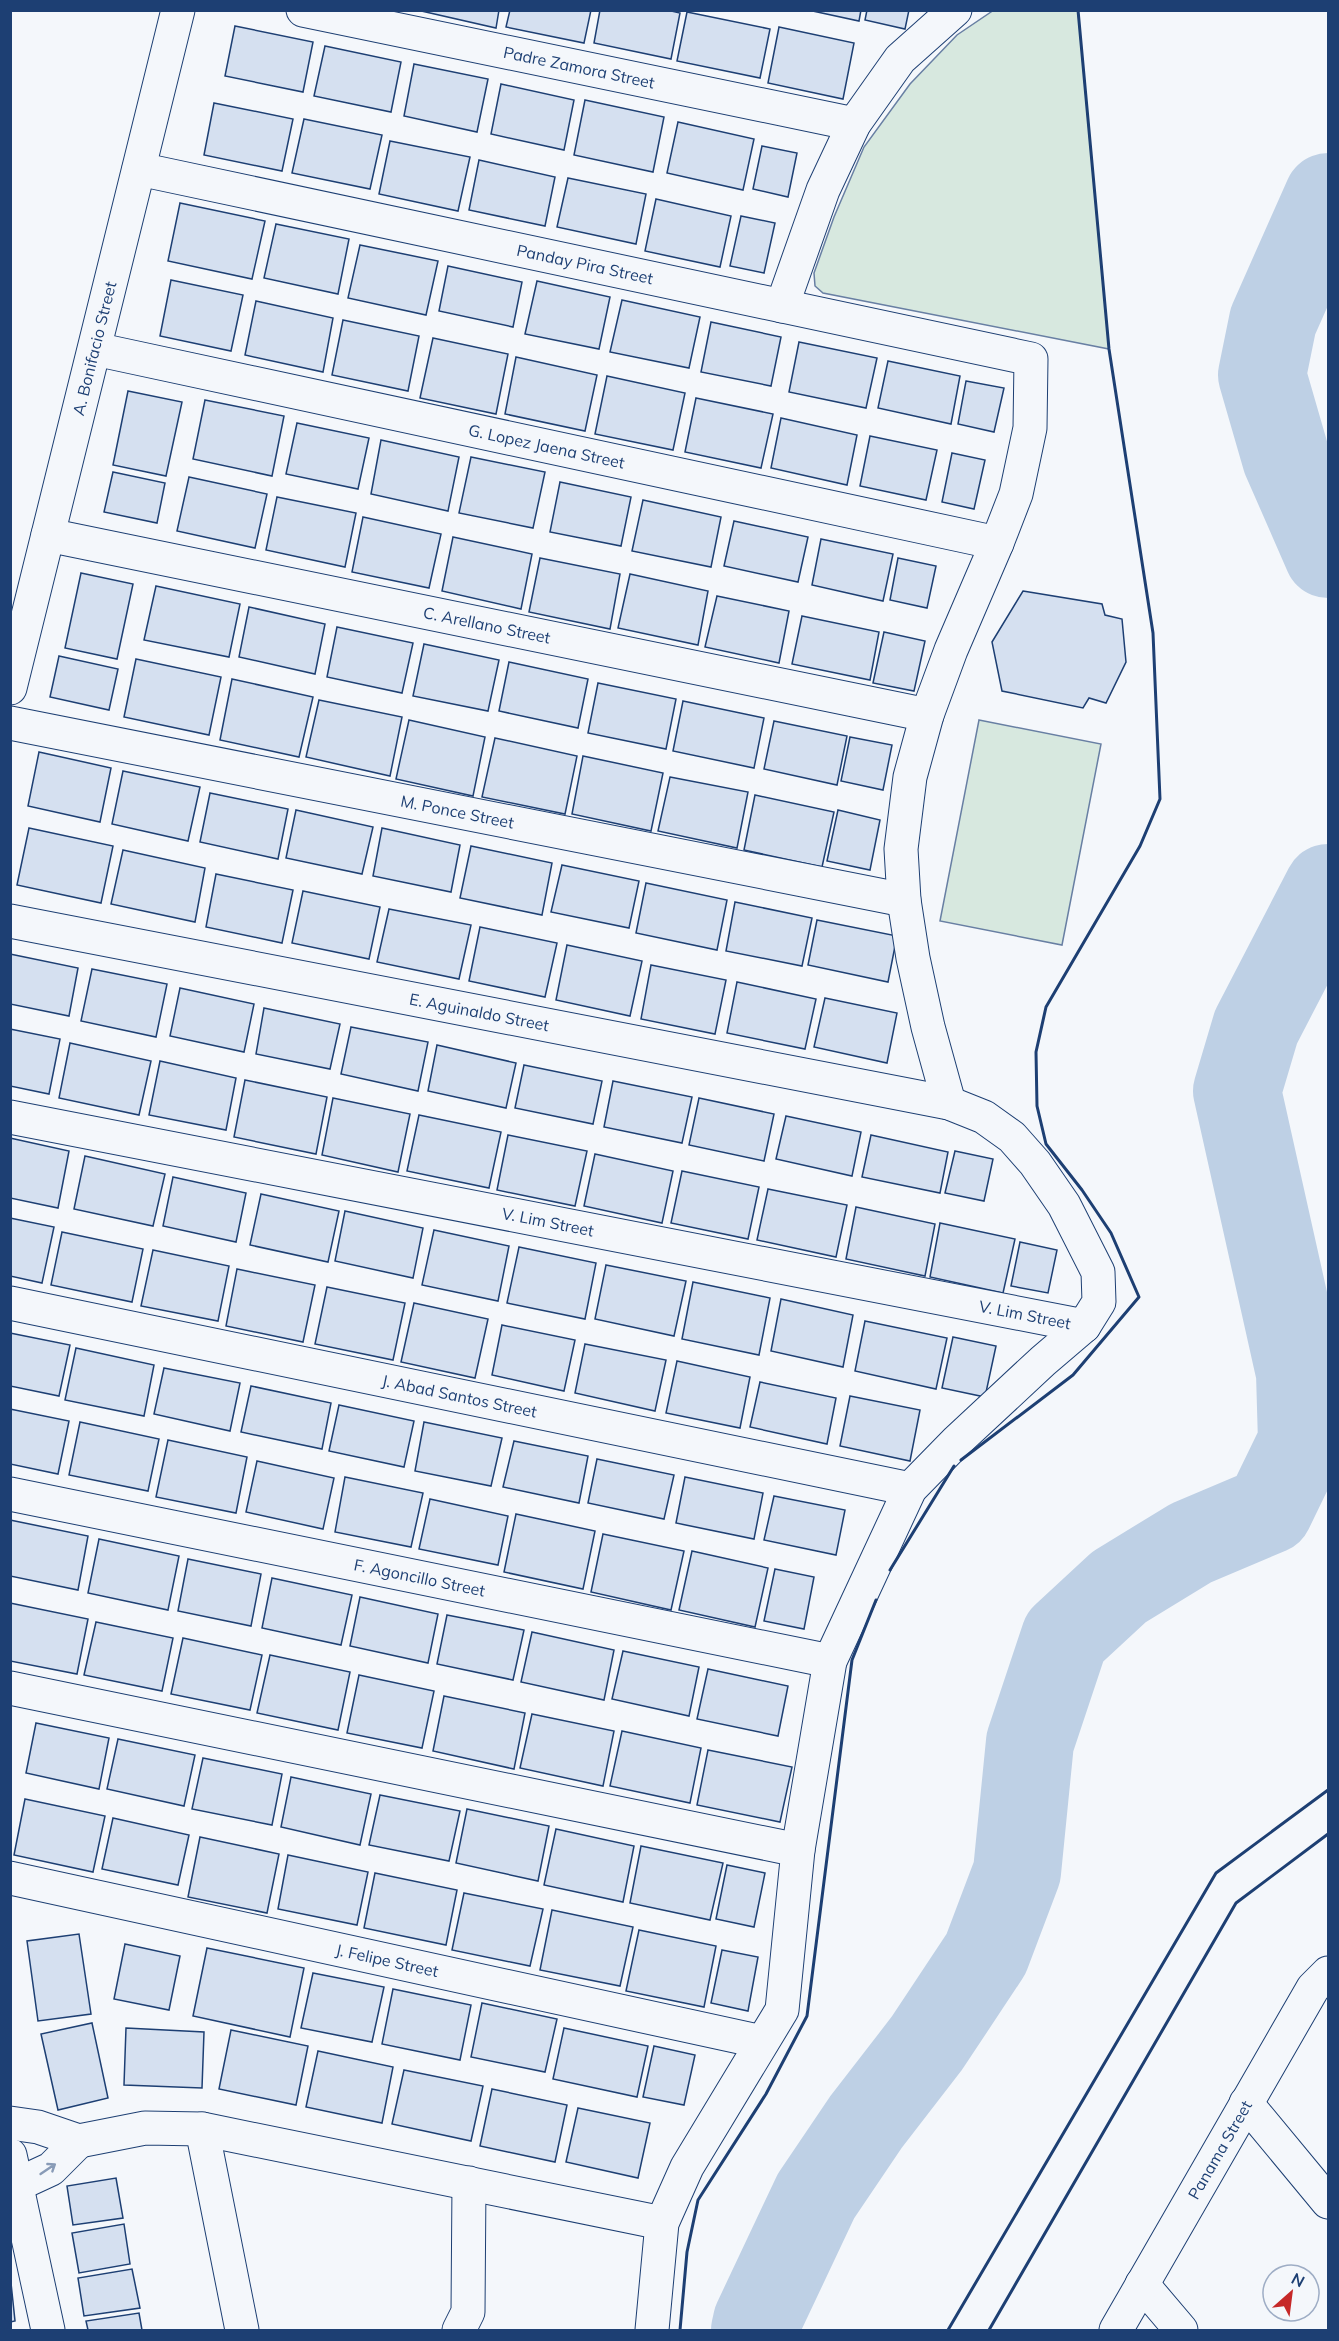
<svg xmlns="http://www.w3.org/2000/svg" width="1339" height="2341" font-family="Mulish,sans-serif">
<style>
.green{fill:#d7e8df;stroke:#687fa3;stroke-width:1.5}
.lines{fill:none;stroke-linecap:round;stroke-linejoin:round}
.river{stroke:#bed0e5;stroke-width:88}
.building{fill:#d5e0f0;stroke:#1d3f73;stroke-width:1.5}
.street-casing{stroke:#1d3f73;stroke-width:35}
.street{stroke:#f4f7fb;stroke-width:33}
.wall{stroke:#1d3f73;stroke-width:3}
.oneway{stroke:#889bb7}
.labels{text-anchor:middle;stroke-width:4.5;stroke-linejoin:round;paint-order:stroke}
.street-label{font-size:16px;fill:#1d3f73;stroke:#f4f7fb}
</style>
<rect width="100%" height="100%" fill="#f4f7fb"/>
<path class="green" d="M994,10l84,1 31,338 -286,-56 -8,-7 -1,-13 20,-56 30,-70 46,-63 47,-49z
M979,720l122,24 -39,201 -122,-24z"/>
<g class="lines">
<path class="river" d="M1328,197l-55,124 -11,54 24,83 42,96
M755,2330l2,-9 59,-125 50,-74 61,-79 59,-89 31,-82 13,-130 35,-105 54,-50 72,-44 78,-33 33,-68 -2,-69 -63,-282 19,-64 72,-139"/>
</g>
<path class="building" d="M417,10h82l-3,18z
M510,10h81l-7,33 -78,-16z
M600,10h67l13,3 -9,46 -77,-16z
M808,10h53l-2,11z
M867,10h42l-4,19 -40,-9z
M687,12l83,17 -10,49 -83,-17z
M235,26l78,16 -10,50 -78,-16z
M779,27l75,16 -11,56 -75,-16z
M325,46l76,16 -10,50 -77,-16z
M414,64l74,15 -11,53 -73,-16z
M501,84l73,16 -10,50 -73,-16z
M585,100l79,17 -11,55 -79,-17z
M214,103l79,16 -11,52 -78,-16z
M304,119l78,16 -12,54 -78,-16z
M678,122l76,17 -11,51 -76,-17z
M390,141l80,16 -12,54 -79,-17z
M762,146l35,7 -9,44 -35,-8z
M479,160l76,17 -10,49 -76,-16z
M568,178l78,16 -10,50 -79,-17z
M656,199l75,17 -11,51 -75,-16z
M180,203l85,18 -13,58 -84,-18z
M741,216l34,7 -11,50 -34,-7z
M276,224l73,15 -11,55 -74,-16z
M360,245l78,16 -12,54 -78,-17z
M448,266l74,16 -9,45 -74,-16z
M171,280l72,15 -12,56 -71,-15z
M537,281l73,16 -11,52 -74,-15z
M622,300l78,17 -11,51 -79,-16z
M256,301l77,17 -10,54 -78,-17z
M343,320l76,16 -11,55 -76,-16z
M711,322l70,15 -10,49 -70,-14z
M433,338l75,16 -12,60 -76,-16z
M799,342l78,16 -11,50 -77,-16z
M516,357l81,18 -12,56 -80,-17z
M888,361l72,15 -9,48 -73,-16z
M607,376l78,17 -12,57 -78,-16z
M966,381l38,7 -10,44 -36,-8z
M128,391l54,11 -16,74 -53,-11z
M696,398l77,16 -12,54 -76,-16z
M205,400l79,16 -12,60 -79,-17z
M781,418l76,17 -10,50 -76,-17z
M297,423l72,15 -11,51 -72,-15z
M870,436l67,14 -11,50 -66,-14z
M381,440l78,17 -11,54 -77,-17z
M952,453l33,7 -11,49 -32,-7z
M471,457l74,15 -12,56 -74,-15z
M113,472l52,11 -8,40 -53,-11z
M189,477l78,17 -12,54 -78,-17z
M560,482l71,15 -10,49 -71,-14z
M277,497l79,16 -11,54 -79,-17z
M643,500l78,17 -10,50 -79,-16z
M363,517l78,17 -12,54 -77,-16z
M734,521l74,16 -10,45 -74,-16z
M453,537l79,17 -11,55 -79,-18z
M821,539l72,15 -10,47 -71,-16z
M540,558l80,16 -10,55 -81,-17z
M898,558l38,8 -9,42 -37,-8z
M81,573l52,11 -16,75 -52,-11z
M630,574l78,17 -10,54 -80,-17z
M156,586l84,18 -11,53 -85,-17z
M1023,591l79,13 3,11 17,4 4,43 -20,41 -17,-5 -6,10 -81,-17 -10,-49z
M717,596l72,15 -10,52 -74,-16z
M249,607l76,17 -10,50 -76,-17z
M802,616l77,16 -9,48 -78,-16z
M337,627l76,16 -11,50 -75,-16z
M884,632l41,9 -11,50 -41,-8z
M424,644l75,16 -11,51 -75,-15z
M59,656l59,13 -9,41 -59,-13z
M136,659l85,18 -12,58 -85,-18z
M509,662l79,17 -10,49 -79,-17z
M232,679l81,18 -14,60 -79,-17z
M598,683l78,16 -10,50 -78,-16z
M319,700l83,17 -12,59 -84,-19z
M683,701l81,17 -10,50 -81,-17z
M409,720l76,17 -12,59 -77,-17z
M774,721l73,15 -10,49 -73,-16z
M850,737l42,8 -9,45 -42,-9z
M495,738l82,18 -12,58 -83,-17z
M39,752l72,16 -11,54 -72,-16z
M583,756l80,17 -12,58 -79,-17z
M123,771l77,16 -12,54 -76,-17z
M670,777l78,15 -11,56 -79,-17z
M210,793l78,16 -10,50 -78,-17z
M755,795l79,17 -12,55 -78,-17z
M296,810l77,17 -11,47 -76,-16z
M838,810l42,10 -10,50 -43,-9z
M29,828l84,18 -12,57 -84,-18z
M382,828l78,17 -9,47 -78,-16z
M471,846l81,17 -10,52 -82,-17z
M123,850l82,18 -10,54 -84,-18z
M562,865l77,16 -10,47 -78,-16z
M216,874l77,16 -11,53 -76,-16z
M646,883l81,17 -10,50 -81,-17z
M303,891l77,16 -11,52 -77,-16z
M735,902l77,16 -10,48 -76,-15z
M389,909l82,16 -12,54 -82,-17z
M817,920l80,16 -9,46 -80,-17z
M480,927l77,16 -12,54 -76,-16z
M567,945l75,16 -12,55 -74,-16z
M10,954l68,14 -9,48 -59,-12z
M651,965l75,15 -11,54 -74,-15z
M92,969l75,15 -11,53 -75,-16z
M737,982l79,17 -11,50 -78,-16z
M180,988l74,16 -10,48 -74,-16z
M825,998l72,15 -10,50 -73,-16z
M264,1008l76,16 -10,45 -74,-15z
M351,1027l77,15 -10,49 -77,-17z
M10,1029l50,10 -11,55 -39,-8z
M70,1043l81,18 -12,54 -80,-17z
M437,1045l79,18 -10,45 -78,-17z
M160,1061l76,17 -10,52 -77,-15z
M524,1065l78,16 -9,43 -78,-16z
M245,1080l82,17 -11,57 -82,-17z
M613,1081l79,16 -10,46 -78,-16z
M333,1098l77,16 -12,58 -76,-17z
M699,1098l75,16 -10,47 -75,-16z
M419,1115l82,17 -12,56 -82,-17z
M786,1116l75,16 -9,44 -76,-17z
M508,1135l79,16 -12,55 -78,-16z
M871,1135l77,17 -8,41 -78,-16z
M10,1138l59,13 -11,57 -48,-10z
M955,1151l38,8 -9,42 -39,-8z
M595,1154l78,17 -11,52 -78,-17z
M85,1156l80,18 -12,52 -79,-17z
M682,1171l77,16 -11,52 -77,-16z
M173,1177l73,16 -10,49 -73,-16z
M768,1189l79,16 -11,52 -79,-17z
M261,1194l78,17 -11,51 -78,-17z
M856,1207l79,17 -10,52 -79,-17z
M345,1211l78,17 -10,50 -78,-17z
M10,1218l44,9 -12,56 -32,-7z
M940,1223l75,16 -12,54 -73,-16z
M434,1230l75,16 -11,55 -76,-16z
M62,1232l81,17 -11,53 -81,-17z
M1020,1242l37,8 -9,43 -37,-7z
M519,1247l77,16 -11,56 -78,-16z
M153,1250l76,16 -11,55 -77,-15z
M606,1265l80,16 -12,55 -79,-17z
M237,1269l78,16 -12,57 -77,-16z
M693,1282l77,16 -11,57 -77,-16z
M327,1287l78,16 -12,57 -78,-16z
M781,1299l72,16 -10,52 -72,-16z
M414,1303l74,16 -13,59 -74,-16z
M865,1321l82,17 -11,51 -81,-18z
M502,1325l73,15 -11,51 -72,-16z
M10,1333l60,12 -11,51 -49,-10z
M953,1337l43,9 -11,51 -43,-9z
M585,1344l81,16 -11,51 -80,-18z
M76,1348l78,17 -10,51 -79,-16z
M677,1361l73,16 -10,51 -74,-15z
M164,1368l76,15 -10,48 -76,-17z
M760,1382l76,16 -9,46 -77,-17z
M251,1386l80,17 -9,46 -81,-17z
M850,1396l70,14 -10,51 -70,-15z
M339,1405l75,16 -10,46 -75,-16z
M10,1409l59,12 -11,53 -48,-10z
M80,1422l79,17 -11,52 -79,-16z
M424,1422l78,16 -11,48 -76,-15z
M168,1440l79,17 -11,56 -80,-16z
M514,1441l74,15 -9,47 -76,-16z
M597,1459l77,16 -10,44 -76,-16z
M257,1461l77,17 -11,51 -77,-17z
M345,1477l78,16 -12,54 -76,-15z
M685,1477l78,16 -9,46 -78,-16z
M774,1496l71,14 -9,45 -72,-15z
M430,1499l78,17 -10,49 -79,-16z
M516,1514l79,17 -12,58 -79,-17z
M10,1520l78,16 -10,54 -68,-14z
M603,1534l81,17 -13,59 -80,-18z
M99,1539l80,17 -11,54 -80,-17z
M692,1551l76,17 -13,59 -76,-17z
M188,1559l73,15 -10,52 -73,-15z
M775,1569l39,8 -10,52 -40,-8z
M272,1578l80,17 -11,50 -79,-17z
M360,1597l78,17 -10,49 -78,-17z
M10,1603l78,16 -11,55 -67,-13z
M447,1615l77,15 -11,50 -76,-16z
M96,1622l77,16 -11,53 -78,-16z
M532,1632l82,18 -10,50 -83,-18z
M183,1638l79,17 -12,55 -79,-16z
M623,1651l76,16 -10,49 -77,-17z
M270,1655l80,17 -12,58 -81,-17z
M708,1669l80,17 -10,50 -81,-17z
M359,1675l75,16 -12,57 -75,-15z
M444,1696l81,17 -11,56 -81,-18z
M532,1714l82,17 -11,55 -83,-18z
M36,1723l73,15 -10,51 -73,-16z
M622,1731l79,17 -11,55 -80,-17z
M118,1739l77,16 -11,51 -77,-17z
M708,1750l84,17 -12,55 -83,-17z
M203,1758l79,16 -10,51 -80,-16z
M291,1777l80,17 -11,51 -79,-18z
M380,1795l80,16 -11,50 -80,-16z
M25,1799l80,17 -12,56 -79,-17z
M467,1809l82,17 -11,55 -82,-18z
M113,1818l76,17 -11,50 -76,-16z
M556,1829l78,17 -11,56 -79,-17z
M200,1837l79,17 -12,59 -79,-16z
M641,1846l82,17 -13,57 -80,-17z
M288,1855l80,17 -11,53 -79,-16z
M727,1865l38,8 -11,54 -38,-8z
M375,1873l82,17 -11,55 -82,-17z
M464,1893l79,16 -13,57 -78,-16z
M552,1910l81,17 -13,59 -80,-16z
M639,1930l77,16 -12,61 -78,-16z
M79,1934l12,80 -53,7 -11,-80z
M125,1944l55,12 -11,54 -55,-11z
M207,1948l97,20 -14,69 -97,-21z
M722,1950l36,7 -10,54 -37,-8z
M313,1973l71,14 -12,55 -71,-14z
M393,1989l78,16 -11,55 -78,-16z
M482,2003l75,16 -12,53 -74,-15z
M92,2023l16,75 -50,12 -17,-76z
M126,2028l78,4 -2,56 -78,-3z
M564,2028l84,18 -11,51 -84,-18z
M231,2030l77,16 -12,59 -77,-16z
M654,2046l41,9 -11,50 -41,-8z
M318,2051l75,16 -11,56 -76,-16z
M404,2070l79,16 -12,55 -79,-17z
M492,2089l75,16 -12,57 -75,-16z
M578,2108l72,15 -12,55 -72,-16z
M116,2178l7,40 -50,7 -6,-39z
M124,2224l6,40 -51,9 -7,-40z
M132,2269l8,39 -56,8 -6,-38z
M11,2283l4,38 -5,1v-38z
M139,2313l3,17h-54l-2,-9z"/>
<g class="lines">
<g class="street-casing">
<g id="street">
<path id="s1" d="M303,10l551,114"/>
<path id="s2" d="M139,169l892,190 -1,69 -14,66 -19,49 -46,107 -24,65 -17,62 -9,72 3,51 9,58 15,69 21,76"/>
<path d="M782,306l41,-116 31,-66 46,-65 55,-49"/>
<path id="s3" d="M95,349l902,194"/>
<path id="s4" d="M48,535l879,180"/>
<path id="s5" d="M10,688l168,-678"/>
<path id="s6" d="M10,723l894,177"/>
<path id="s7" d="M10,921l939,182 35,14 28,20 23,26 29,42 34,67 1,30 -15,24 -41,35 -86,80 -47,48 -80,172 -32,189 -16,160 -95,157 -25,56 -10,107"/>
<path id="s8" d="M10,1117l1074,209"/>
<path id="s9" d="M10,1303l900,186"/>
<path id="s10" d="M10,1494l820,167"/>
<path d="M10,1688l788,162"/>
<path id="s11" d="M10,1878l752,164"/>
<path d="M1246,2103l82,99"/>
<path d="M10,2123l28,4 41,14 66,-13 57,1 460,94"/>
<path d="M202,2129l40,201"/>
<path d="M10,2155l38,175"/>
<path d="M10,2188l41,-19 28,-28"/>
<path d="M1142,2284l39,46"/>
<path d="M459,2330l9,-18 1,-129"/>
<path id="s12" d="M1116,2330l197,-342 15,-15"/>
</g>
</g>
<use href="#street" class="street"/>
<path class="wall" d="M961,1460l112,-85 66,-78 -28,-64 -29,-43 -36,-46 -9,-38 -1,-54 10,-45 94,-161 20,-47 -7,-166 -44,-284 -31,-339
M890,1570l64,-104
M680,2330l7,-78 11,-52 68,-106 41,-78 45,-356 24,-60
M948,2330l268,-457 112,-83
M989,2330l247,-427 92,-69"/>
</g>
<defs><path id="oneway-shaft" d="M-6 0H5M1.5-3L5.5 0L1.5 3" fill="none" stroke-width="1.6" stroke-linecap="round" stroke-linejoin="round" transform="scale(1.5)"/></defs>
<use class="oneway" href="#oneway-shaft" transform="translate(48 2169) rotate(-34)"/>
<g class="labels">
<g class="street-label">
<text dy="6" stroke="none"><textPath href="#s1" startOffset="282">Padre Zamora Street</textPath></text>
<text dy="6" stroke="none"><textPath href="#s2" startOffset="456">Panday Pira Street</textPath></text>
<text dy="6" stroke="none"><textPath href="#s5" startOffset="350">A. Bonifacio Street</textPath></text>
<text dy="6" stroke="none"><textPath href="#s3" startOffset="462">G. Lopez Jaena Street</textPath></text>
<text dy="6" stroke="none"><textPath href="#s4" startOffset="448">C. Arellano Street</textPath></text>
<text dy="6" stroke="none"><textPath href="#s6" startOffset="456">M. Ponce Street</textPath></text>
<text dy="6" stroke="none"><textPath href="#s7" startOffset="478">E. Aguinaldo Street</textPath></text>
<text dy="6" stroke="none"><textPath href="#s8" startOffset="548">V. Lim Street</textPath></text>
<text dy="6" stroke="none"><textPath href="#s8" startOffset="1034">V. Lim Street</textPath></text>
<text dy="6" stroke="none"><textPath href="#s9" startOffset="459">J. Abad Santos Street</textPath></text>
<text dy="6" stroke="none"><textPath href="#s10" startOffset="418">F. Agoncillo Street</textPath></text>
<text dy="6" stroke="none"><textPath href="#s11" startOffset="386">J. Felipe Street</textPath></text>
<text dy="6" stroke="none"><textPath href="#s12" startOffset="208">Panama Street</textPath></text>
</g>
</g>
<rect width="1339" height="2341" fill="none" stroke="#1d3f73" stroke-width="24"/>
<g transform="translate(1291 2293) rotate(28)"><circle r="28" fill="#f4f7fb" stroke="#9eadc5" stroke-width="1.5"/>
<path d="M0-4.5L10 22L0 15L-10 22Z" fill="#c62828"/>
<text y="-9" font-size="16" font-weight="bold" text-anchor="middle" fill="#1d3f73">N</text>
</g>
</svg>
